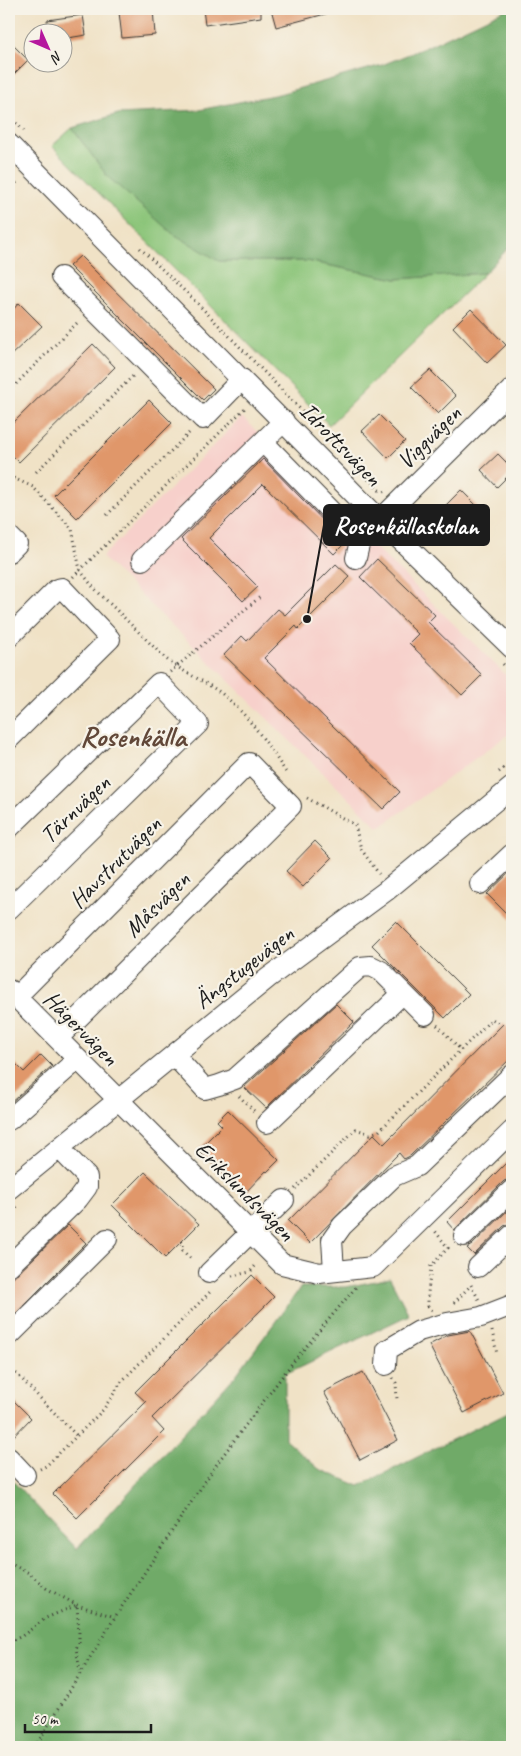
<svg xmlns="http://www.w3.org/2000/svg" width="521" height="1756" font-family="Caveat,sans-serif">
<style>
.built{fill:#f7d0cb}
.green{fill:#8ac478;stroke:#53704a}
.forest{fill:#6faa68;stroke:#466342}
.building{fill:#e0976b}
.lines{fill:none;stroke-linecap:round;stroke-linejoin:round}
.minor-casing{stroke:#3c3a36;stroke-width:22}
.path{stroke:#3c3a36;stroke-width:3;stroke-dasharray:1 4;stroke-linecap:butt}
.minor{stroke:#fff;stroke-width:20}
.labels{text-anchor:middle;stroke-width:4.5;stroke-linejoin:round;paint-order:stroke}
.street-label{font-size:24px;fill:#1c1c1c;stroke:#f7f3e8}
.district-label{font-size:29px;font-weight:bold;fill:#614738;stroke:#f7f3e8}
.leader{fill:none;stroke:#1c1c1c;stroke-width:2}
.callout-dot{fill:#1c1c1c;stroke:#f7f3e8;stroke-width:2}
.callout{fill:#1c1c1c;stroke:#1c1c1c;stroke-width:2}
.callout-label{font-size:25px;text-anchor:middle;font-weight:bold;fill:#fff}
</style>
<rect width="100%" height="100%" fill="#f7f3e8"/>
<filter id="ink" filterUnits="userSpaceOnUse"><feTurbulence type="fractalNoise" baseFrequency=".02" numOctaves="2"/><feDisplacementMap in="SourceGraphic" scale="10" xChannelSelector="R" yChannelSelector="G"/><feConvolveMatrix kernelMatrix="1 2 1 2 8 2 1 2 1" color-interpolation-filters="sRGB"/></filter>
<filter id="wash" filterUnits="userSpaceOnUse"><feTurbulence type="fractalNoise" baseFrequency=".0096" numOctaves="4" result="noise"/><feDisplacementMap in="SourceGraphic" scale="20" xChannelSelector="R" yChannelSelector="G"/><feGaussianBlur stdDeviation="1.12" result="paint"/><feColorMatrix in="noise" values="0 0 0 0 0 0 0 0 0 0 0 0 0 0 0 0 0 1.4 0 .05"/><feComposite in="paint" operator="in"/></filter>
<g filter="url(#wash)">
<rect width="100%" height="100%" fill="#f0e2c6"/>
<path class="built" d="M242,417l270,264v51l-133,96 -277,-271z"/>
<path class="green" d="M72,128l36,49 111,84h88l89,18 89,-6 -156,152 -277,-279z"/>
<path class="forest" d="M506,9h6v235l-27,29 -89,6 -89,-18h-88l-47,-28 -64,-56 -36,-49 46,-14 81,-4 80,-16 103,-29 42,-17z
M390,1278l19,37 -124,59v65l34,30 40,17 153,-76v337h-503v-270l68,72 159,-174 65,-88h45z"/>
<g id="blocks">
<path class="building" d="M145,9h8l2,26 -33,3 -3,-26z
M203,9h58v8l-56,8z
M271,9h57l1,4 -53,14z
M83,15l3,20 -24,4v-7h-13l-2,-12z
M9,41l19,19 -19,19z
M80,256l134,133 -11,11 -134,-134z
M19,303l23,23 -33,31v-43z
M471,309l35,36 -19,18 -34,-36z
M93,344l22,23 -96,95 -10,-10v-25z
M430,370l26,26 -18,18 -27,-27z
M149,400l23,23 -95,95 -23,-23z
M379,415l26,26 -17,17 -26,-27z
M498,454l14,14v4l-15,15 -16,-17z
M263,459l82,84 -11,11 -71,-70 -54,54 49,49 -15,14 -62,-62z
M461,490l17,17 -18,16 -16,-16z
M377,559l58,56 -7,7 54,53 -20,20 -53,-52 9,-9 -58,-57z
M336,564l14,13 -52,52 -2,-3 -32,32 136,134 -17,17 -159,-154 18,-19 5,5 31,-32 7,6z
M315,841l17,17 -29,29 -17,-16z
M512,870v49l-25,-25z
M396,921l73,73 -24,24 -73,-73z
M336,1004l18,18 -88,86 -22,-21z
M504,1023l8,8v26l-102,99 -6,3 -5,-6 -89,90 -22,-22 86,-87 10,10z
M41,1055l11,11 -43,38v-47l15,15z
M228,1110l51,50 -12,12 -1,-1 -22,23 -46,-44 24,-24 -5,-5z
M512,1157v21l-8,3 -50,49 -7,-8z
M145,1172l54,52 -34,34 -53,-53z
M512,1206v17l-8,3 -30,29 -7,-7 5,-3z
M68,1225l18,18 -77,77v-38z
M252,1275l22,22 -122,121 12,13 -87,87 -24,-24 93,-92 -11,-10z
M470,1331l33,62 -39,20 -35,-68 19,-10z
M363,1372l35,68 -38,20 -36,-68z
M9,1396l22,22 -22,23z"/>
</g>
</g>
<g filter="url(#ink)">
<use href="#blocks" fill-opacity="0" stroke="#3c3a36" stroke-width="1"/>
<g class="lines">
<g class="minor-casing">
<path id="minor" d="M9,144l371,376 132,128
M61,277l142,142 39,-40
M263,442l97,99 -4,17
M380,520l132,-131
M9,536l8,8 -8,8
M142,560l142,-139
M9,637l48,-48 5,-1 48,51 -101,100
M9,828l150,-145 39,41 -189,185
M480,884l32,-30
M9,990l273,274 37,9 54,-6 139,-136
M16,997l233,-234 42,43 -233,232
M174,1055l31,34 14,-4 16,-6 125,-112 11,-1 10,5 44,44
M9,1120l69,-61
M267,1123l136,-130
M9,1189l259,-211 118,-87 126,-104
M464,1236l48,-46
M9,1266l69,-67 9,-12v-10l-28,-29
M478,1267l34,-32
M334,1271l-2,-31 10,-14 52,-50 23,-10 95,-91
M209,1273l75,-73
M9,1336l98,-97
M386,1365l1,-15 32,-19 28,-8 34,-6 31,-12
M9,1458l16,17"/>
</g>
<path class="path" d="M9,116l17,17
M9,190l9,-9
M140,248l59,57 180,185 6,2
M9,391l70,-70
M36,472l99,-98
M9,476l24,11 39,42 8,41 165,-162
M107,515l83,-83
M73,577l7,-7 13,17 72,71c17,14 38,22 56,35 28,22 47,52 66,81
M503,664l9,10
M170,672l90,-75
M499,772l13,-11
M307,798l48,27 6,24 18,25
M511,922l1,-1
M437,1025l24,25
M239,1096l15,15
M295,1189l61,-60 14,5 9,-3 113,-112 7,4
M9,1214l11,-9
M182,1245v5l9,9
M232,1276l18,-4 7,-8
M471,1285l8,15
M454,1303l17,-18
M432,1310l-4,-4v-13l3,-27 17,-18 -13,-17
M492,1331l5,23
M9,1366l67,69
M393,1378l3,5 1,17
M40,1469l6,-3 57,-56 19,-29 89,-90
M9,1563l20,10 17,15 31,17 38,12
M9,1642l13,-6 24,-18 31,-13 2,28v10l-3,5 4,23
M35,1747l80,-130 103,-155 75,-100 63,-75"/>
<use href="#minor" class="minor"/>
</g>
</g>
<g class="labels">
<g class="street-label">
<text transform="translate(429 437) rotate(-45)" y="8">Viggvägen</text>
<text transform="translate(341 444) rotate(46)" y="8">Idrottsvägen</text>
<text transform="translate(75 809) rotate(-44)" y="8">Tärnvägen</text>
<text transform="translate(115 862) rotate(-45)" y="8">Havstrutvägen</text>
<text transform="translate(157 904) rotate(-45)" y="8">Måsvägen</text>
<text transform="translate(244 967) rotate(-38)" y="8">Ängstugevägen</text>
<text transform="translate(81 1028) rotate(45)" y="8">Hägervägen</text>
<text transform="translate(245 1191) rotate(45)" y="8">Erikslundsvägen</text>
</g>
<g class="district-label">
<text x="133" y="746">Rosenkälla</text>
</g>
</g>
<path class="leader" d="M307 619L324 525"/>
<circle class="callout-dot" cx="307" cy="619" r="5"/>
<rect class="callout" x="324" y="505" width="165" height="40" rx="5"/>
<g class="callout-label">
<text x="406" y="534">Rosenkällaskolan</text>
</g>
<rect width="521" height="1756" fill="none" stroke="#f7f3e8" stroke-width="30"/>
<g transform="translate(48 48) rotate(135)"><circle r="24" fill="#f7f3e8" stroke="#9f9d96"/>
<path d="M0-4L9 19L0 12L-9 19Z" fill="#b5179e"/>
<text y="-8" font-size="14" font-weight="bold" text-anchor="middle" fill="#1c1c1c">N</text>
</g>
<path d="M25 1724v8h126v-8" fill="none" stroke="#1c1c1c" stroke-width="2.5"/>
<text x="32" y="1724" font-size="15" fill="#1c1c1c" stroke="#f7f3e8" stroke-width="4" paint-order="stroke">50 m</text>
</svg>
